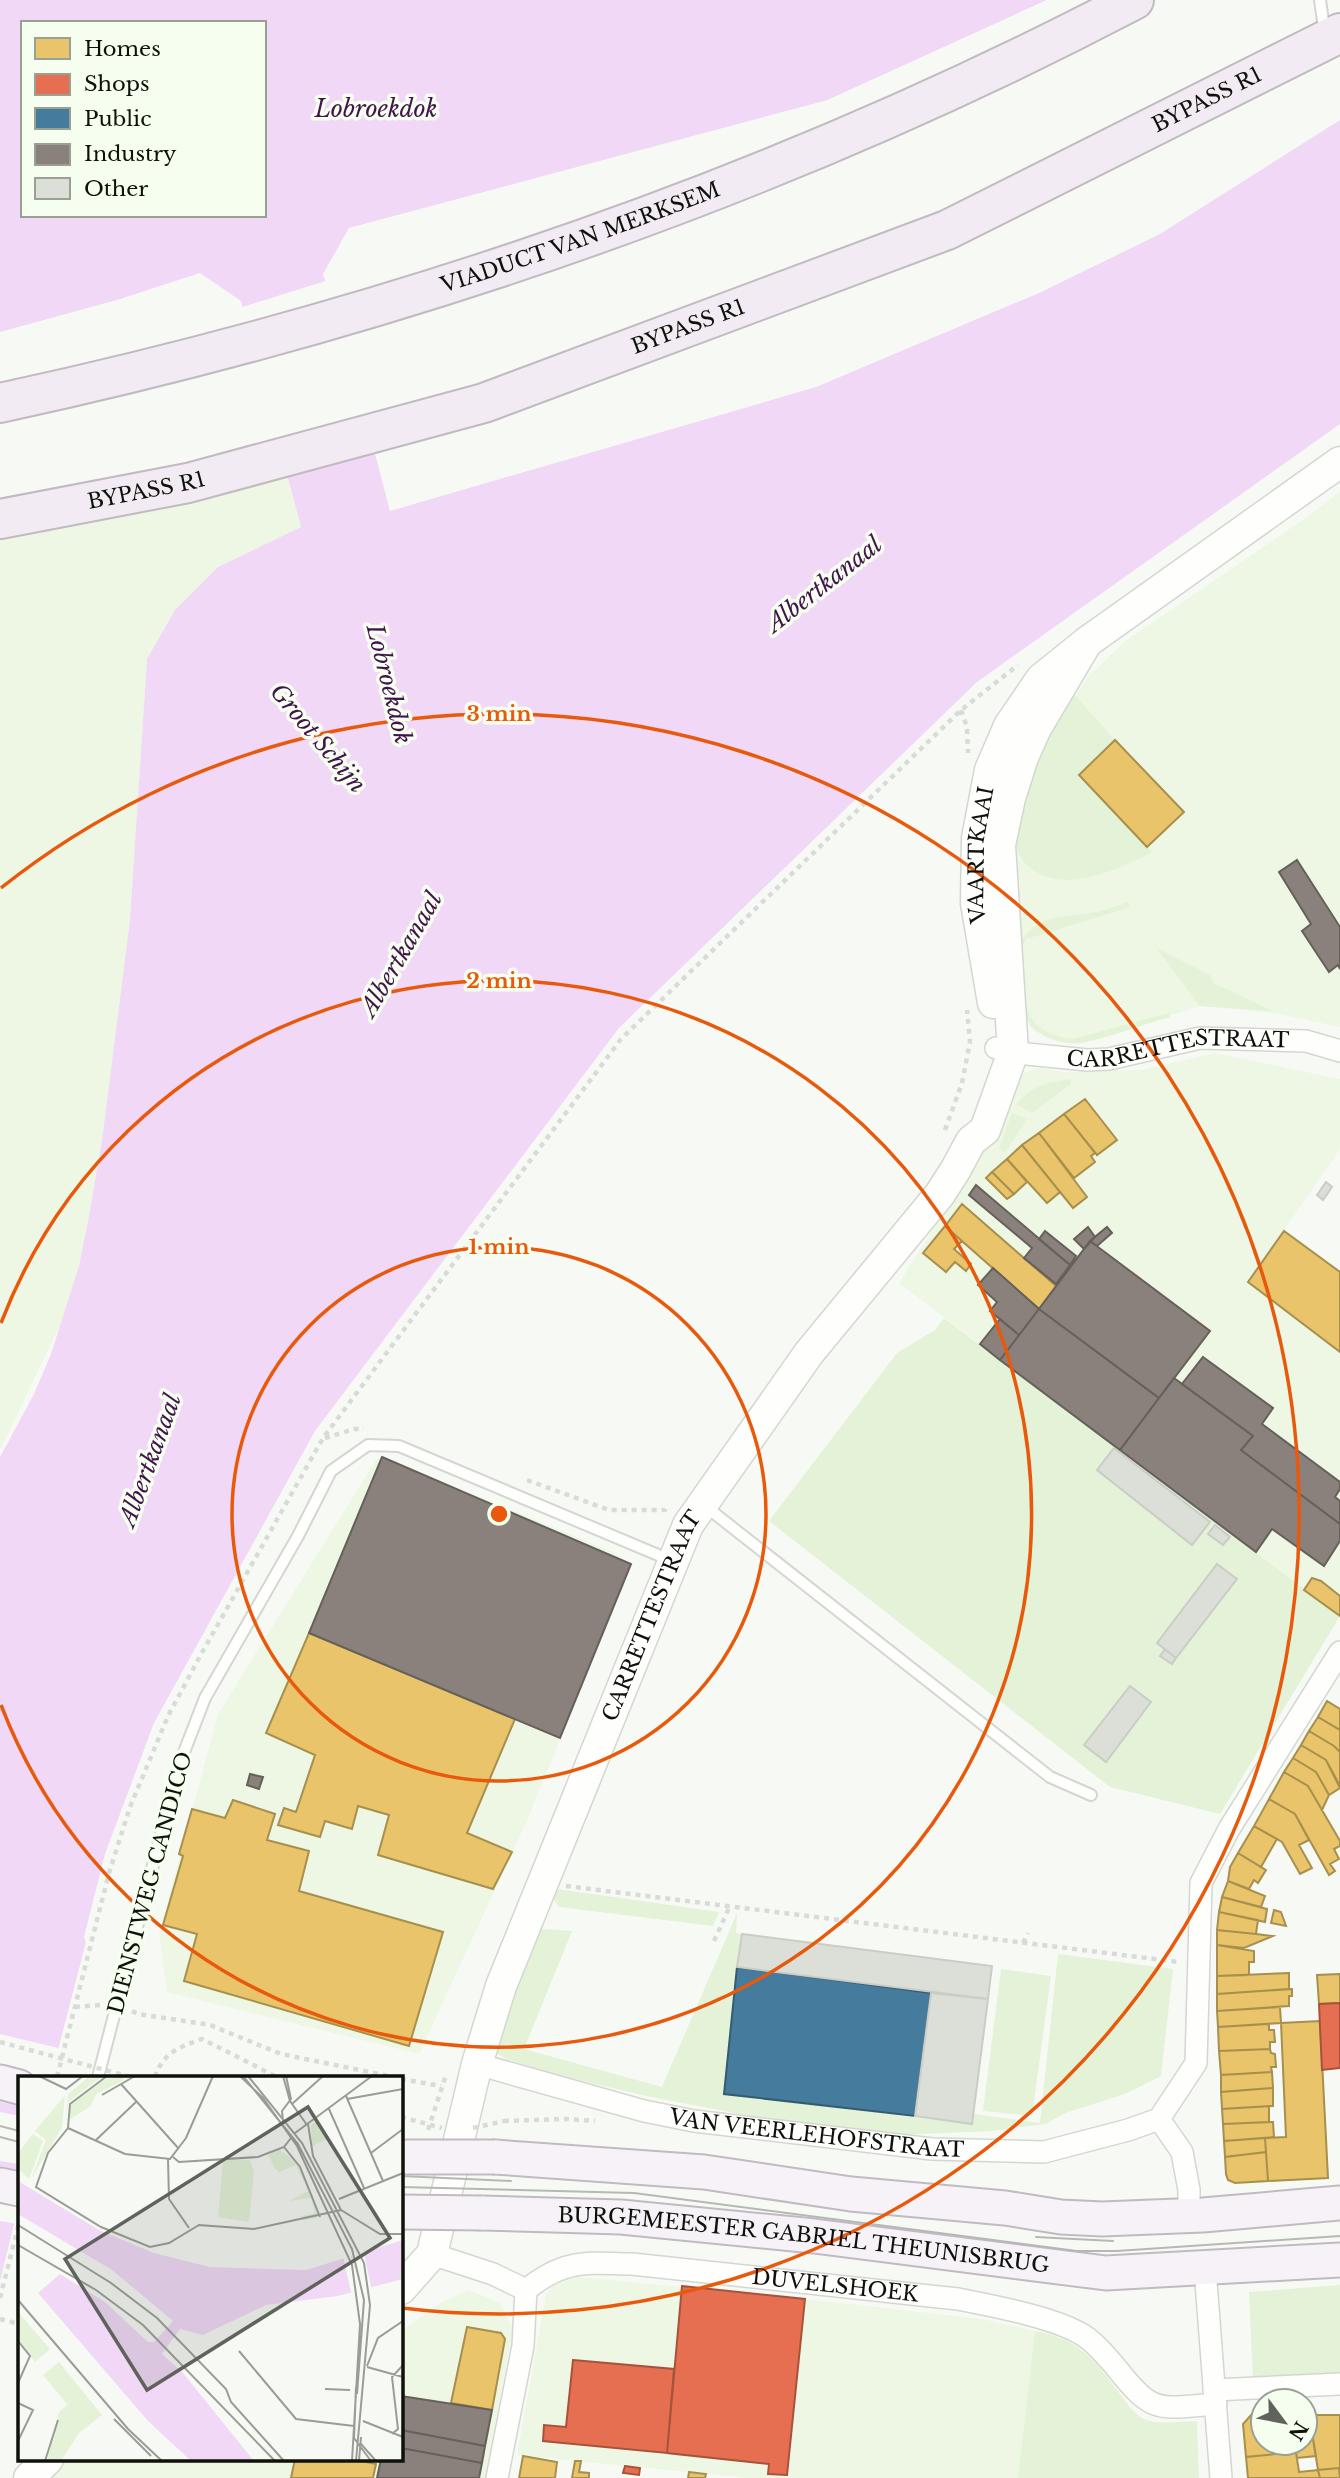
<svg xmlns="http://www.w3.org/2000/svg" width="1340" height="2478" font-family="'Libre Baskerville',serif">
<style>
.built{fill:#edf7e4}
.green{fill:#e4f2d7}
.water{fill:#f1d8f7;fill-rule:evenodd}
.pier{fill:#f7faf4}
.homes{fill:#e9c46a;stroke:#a78f4d;stroke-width:2}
.shops{fill:#e76f51;stroke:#a6533c;stroke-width:2}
.public{fill:#457b9d;stroke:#345c71;stroke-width:2}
.industry{fill:#8a817c;stroke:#65605a;stroke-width:2}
.building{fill:#dbdfd7;stroke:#c9cdc6;stroke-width:2}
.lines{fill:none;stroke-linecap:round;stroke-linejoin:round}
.lane-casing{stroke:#d4d7d0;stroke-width:14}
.street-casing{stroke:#d4d7d0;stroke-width:24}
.secondary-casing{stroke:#d4d7d0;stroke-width:33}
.primary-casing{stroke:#c1bac1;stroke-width:37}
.highway-casing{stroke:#c1bac1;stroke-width:42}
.path{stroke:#d9dbd9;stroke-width:4.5;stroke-dasharray:5 5;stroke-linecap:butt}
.lane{stroke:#fefefd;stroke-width:10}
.street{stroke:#fefefd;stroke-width:21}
.secondary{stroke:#fefefd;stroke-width:30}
.primary{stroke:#f6f2f7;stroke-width:33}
.highway{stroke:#f2ebf3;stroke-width:38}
.tram{stroke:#b6b8b5;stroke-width:2}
.primary-bridge-casing{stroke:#c1bac1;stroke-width:37;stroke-linecap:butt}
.path-bridge{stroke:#d9dbd9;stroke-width:4.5;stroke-dasharray:5 5;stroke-linecap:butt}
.primary-bridge{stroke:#f6f2f7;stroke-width:33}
.ring{fill:none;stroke:#e8590c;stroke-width:3.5}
.labels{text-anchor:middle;stroke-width:7;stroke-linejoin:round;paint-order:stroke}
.street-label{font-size:21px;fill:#0e120a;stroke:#f6fef0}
.water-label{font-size:23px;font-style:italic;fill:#41144b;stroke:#f6fef0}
.inset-road{fill:none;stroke:#9a9d96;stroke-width:2}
.view{fill:#60635c;fill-opacity:0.15;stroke:#60635c;stroke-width:3.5}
.inset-edge{fill:none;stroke:#0e120a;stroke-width:3.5}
.centre{fill:#e8590c;stroke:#f6fef0;stroke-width:3.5}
.ring-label{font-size:21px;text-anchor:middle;font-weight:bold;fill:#e8590c;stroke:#f6fef0;stroke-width:7;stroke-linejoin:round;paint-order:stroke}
</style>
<rect width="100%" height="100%" fill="#f7faf4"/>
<path class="built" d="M279,446l22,81 -83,40 -43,43 -28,49 -17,261 -28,220 -12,71 -11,55 -16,53 -63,131v-942z
M1340,491v536l-66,-14 -73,-7 -119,37h-15l-30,-11 -6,-4 -7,-14 -5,-70 -2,-103 47,-128 24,-36 36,-35 189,-129z
M1215,1053l125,26v70l-55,80 55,42v345l-441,-333 61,-96 48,-100 18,-15 15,-4 23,4 78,-2z
M382,1457l231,95 18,12 -102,252 -110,238 -252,-62 -8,-59 59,-219 158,-254z
M578,2277l227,22 177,20 53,12 -17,147h-270l-231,-23 29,-160 9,-11 9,-6z
M469,2290l31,13 13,27 -28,148h-438l21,-19h333v-128l43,-30z"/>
<path class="green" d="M1074,694l41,46 -36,36 73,76c-32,17 -89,43 -121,16 -9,-7 -14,-15 -16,-26 -1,-16 6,-33 10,-47 14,-39 26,-67 49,-101z
M1128,902l3,5 -105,32 -3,7c3,47 -9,86 50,93l96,-26 1,4c-29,8 -59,20 -88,26 -20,3 -53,-8 -57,-30 -5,-22 -3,-47 -5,-70 21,-33 48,-24 81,-32 9,-2 18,-6 27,-9z
M1156,948l54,27 3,8 60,28 -73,-5z
M1071,1079v5l-39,29 -16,-9c18,-19 29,-21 55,-25z
M1012,1113l15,6 -22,33 -6,-4z
M944,1318l396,298 -120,198 -110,-27 -341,-266 128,-168 38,-23z
M550,1888l169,24 -6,14 -154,-19 -11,-15z
M737,1913l-1,20 6,1 -18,160 248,30 2,-10 66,9 18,-169 115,15 -12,107 -36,18 -60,19 -19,11 -55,7 -117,5 -82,-12 -146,-28 -93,-22 -44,-14 -19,-10 40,-122 42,3 -48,118 138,38z
M1001,1969l50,7 -19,140 -49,-5z
M1340,2285v90l-87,7 -4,-90z
M1035,2331c45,8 59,28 85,63 6,8 13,19 22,24 15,8 38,3 55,3l2,57h-181z"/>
<path class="water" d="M0,0h1047l-212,98 -486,130 -26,46 43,145 24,92 426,-124 223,-94 121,-59 180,-114v304l-363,258 -358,346 -304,403 -161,292 -49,131 -21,83 2,5 -35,135h-32v127l-19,77v-824l34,-63 17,-40 28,-88 11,-55 12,-71 28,-220 17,-261 28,-49 43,-43 83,-40 -60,-226 -41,-28 -83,27 -117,32zM23,23h241v192h-241z"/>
<path class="pier" d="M1047,0h4l-3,3 -212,98 -24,6z
M329,280l40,138 -94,29 -36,-139z
M0,2034l62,15 -7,28h-36v29l-19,-4z
M0,2112l19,4v48l-19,-3z
M0,2169l19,2 -1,53 -18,-3z"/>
<path class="homes" d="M1115,740l69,72 -37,35 -68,-72z
M1085,1099l32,41 -20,15 -33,-41z
M1064,1114l31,39 -4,3 4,6 -21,16 -35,-45z
M1039,1133l48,64 -14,11 -51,-63z
M1022,1145l38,47 -13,11 -40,-44z
M1007,1159l20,23 -13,12 -22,-22z
M992,1172l22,22 -7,5 -21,-21z
M962,1204l94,82 -17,23 -94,-83z
M945,1226l17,15 -8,8 17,15 -5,7 -11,-9 -9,10 -23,-19z
M1284,1231l56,41v80l-92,-70z
M1312,1578l9,3 19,15v20l-36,-26z
M309,1633l206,86 -48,114 45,19 -19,37 -115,-34 11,-40 -31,-9 -6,23 -27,-8 -5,16 -42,-12 6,-17 12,4 19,-57 -49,-22z
M1327,1701l13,8v21l-22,-13z
M1318,1717l22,13v22l-6,-6 -25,-15z
M1309,1731l25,15 6,6v34l-14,-26 -25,-15z
M1301,1745l25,15 14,28 -11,7 -13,-23 -23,-14z
M1293,1758l23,14 13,23 -7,15 -14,-24 -24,-14z
M1284,1772l24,14 32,55v5l-6,3 5,10 -9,5 5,7 -6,4 -34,-61 -26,-15z
M1269,1799l26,15 14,26 -10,5 13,23 -12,6 -18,-32 -28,-16z
M233,1800l42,14 -8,26 42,11 -10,40 144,41 -34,114 -225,-65 13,-47 -34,-9 20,-69 -4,-2 13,-45 33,9z
M1254,1826l23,13 -16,28 -23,-14z
M1238,1853l28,17 -8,13 -4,-3 -5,9 -21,-8 2,-14z
M1228,1881l37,15 -4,11 -39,-10z
M1222,1897l45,12 -2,13 -46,-10z
M1274,1910l7,2 5,14 -15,-3z
M1219,1912l39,8 -2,14 -39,-4z
M1217,1930l39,4 17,2 -29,12 -27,-3z
M1217,1945l37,6v11h-5v13l-32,1z
M1289,1973v16l-72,5v-18z
M1340,1974v29l-21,1 -2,-29z
M1292,1989v7h-3v10l-72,5v-17z
M1280,2007l1,16 -63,4 -1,-16z
M1320,2021l8,157 -60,3 -3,-43 21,-1 -5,-114z
M1269,2024v6h5l1,12h-5v7l-51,2 -1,-24z
M1270,2049l1,4 4,1 1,13h-5l1,5 -51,3 -2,-24z
M1272,2072l1,16 -52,4v-17z
M1273,2088v18l-51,3 -1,-17z
M1269,2106v16l-46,2 -1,-15z
M1273,2122l1,15 -50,4 -1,-17z
M1265,2138l1,14 -41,5 -1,-16z
M1266,2152l2,29 -33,2 -7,-3 -2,-6 -1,-17z
M467,2327l34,6 4,6 -13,71 -41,-7z
M1305,2414l4,1 7,41 -19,2 -3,-15h11z
M1251,2415h12v28h31l2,9 -50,5 -3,-33z
M1309,2415h31v61l-1,-8 -21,2z
M1296,2452l3,20 19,-2 2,8h-72l-2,-21z
M523,2456l34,6 -2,16h-36z
M295,2459h57l24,5 -3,14h-82z
M575,2461h6l-2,11 10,1v5h-17z
M1339,2468l1,10h-20l-2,-8z
M689,2472l17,2 -1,4h-17z"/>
<path class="shops" d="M1340,2003v65l-18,2 -3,-66z
M682,2286l123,13 -18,176 -19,-1 1,-10 -102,-11z
M573,2360l101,9 -7,84 -124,-12 1,-16 22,2z
M625,2466l15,2 -1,7 -16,-2z"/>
<path class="public" d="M737,1967l194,26 -16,123 -191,-22z"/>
<path class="industry" d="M1297,860l43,67v42l-2,-4 -9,7 -27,-41 9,-7 -32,-52z
M976,1185l94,80 -14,19 -32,-26 8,-10 -63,-53z
M1088,1227l7,10 -11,12 -10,-10z
M1107,1227l5,6 -15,13 -7,-5z
M1045,1231l31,25 -6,9 -31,-26z
M1090,1241l120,90 -51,67 -120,-89z
M993,1268l46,41 -20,26 -29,-24 7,-9 -19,-17z
M1039,1309l120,89 -39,52 -120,-90z
M1000,1319l19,16 -19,25 -20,-16z
M1203,1357l70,51 -11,16 78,58v7l-5,8 5,4v23l-99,-74 12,-14 -71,-52z
M1174,1378l79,58 -12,14 99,74v17l-16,25 -52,-37 -16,23 -136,-102z
M382,1457l249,107 -71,174 -251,-105z
M250,1774l13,3 -4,12 -12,-4z
M401,2396l91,14 -7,36 -84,-16z
M401,2430l84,16 -3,17 -81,-15z
M401,2448l81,15 -3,15h-102l4,-19h20z"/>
<path class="building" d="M1326,1182l6,5 -9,13 -6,-5z
M1114,1448l96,74 -18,23 -95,-75z
M1215,1525l15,12 -7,8 -15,-11z
M1217,1564l20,15 -61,79 -19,-15z
M1165,1649l11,9 -4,6 -12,-8z
M1130,1686l21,16 -45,60 -22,-17z
M742,1934l250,32 -4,33 -251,-32z
M931,1993l57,6 -16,125 -57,-8z"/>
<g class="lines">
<g class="lane-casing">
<path id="lane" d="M1320,0l3,21
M705,1506l345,271 41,18
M98,2077l81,-312 26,-67 93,-162 33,-65 37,-26 31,1 271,114"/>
</g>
<g class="street-casing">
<g id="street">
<path id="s1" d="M996,1048l31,6 60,6 22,-1 91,-21 106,3 34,10"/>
<path id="s2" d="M477,2064l167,47 50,10 238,28 112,3 84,-22 31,-11"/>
<path d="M1159,2119l37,-56 5,-180 28,-54 111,-177"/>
<path d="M1159,2119l23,33 7,38v24"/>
<path d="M432,2254l61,20 33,16"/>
<path d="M1205,2269l16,209"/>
<path id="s3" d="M526,2290c38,-31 59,-27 106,-26l326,35c35,7 96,18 125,36 13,8 21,19 31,30 39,49 41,44 102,39"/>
<path d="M1214,2390l126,-6"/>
<path d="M497,2478l26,-132 3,-56"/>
</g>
</g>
<g class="secondary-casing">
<g id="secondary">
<path id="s4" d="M993,1003l-17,-100 1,-65 13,-68 19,-44 32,-47 46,-37 253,-180"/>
<path id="s5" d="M401,2289l31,-35 45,-190 24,-78 187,-461 121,-172 131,-159 16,-25 15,-28 14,-11 28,-78 -13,-207 10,-47 13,-41 13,-29 51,-86"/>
<path d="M29,2478l19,-19"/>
</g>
</g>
<g class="primary-casing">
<g id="primary">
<path d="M0,2082l19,5"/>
<path d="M495,2157l209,15 147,22 154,14 56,9 41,2 101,-4 137,-12"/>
<path d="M0,2185l19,4"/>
<path id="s6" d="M481,2213l140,4 193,19 292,37 234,-13"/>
</g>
</g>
<g class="highway-casing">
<g id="highway">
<path id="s7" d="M0,403c393,-85 777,-216 1134,-403"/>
<path id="s8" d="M0,519l188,-36 296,-80 463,-173 393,-197"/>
</g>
</g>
<path class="path" d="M961,710l6,17 1,26
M945,1130l17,-47 8,-41 -3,-32
M325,1438l29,-9h10
M527,1480l82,30h56l1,-2
M566,1886l613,76
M714,1941l15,-33
M1023,1943l5,-10
M75,2007l25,-2
M132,2011l6,3 72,11 71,29 113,23
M57,2077l52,-204 21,-66 38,-91 31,-58 124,-220 298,-399 340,-329 57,-45
M155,2077c8,-25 25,-30 47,-38l75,38
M401,2079l40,7
M504,2121l61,-2 30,2
M428,2130l18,-55
M0,2298l19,-75
M0,2319l19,5"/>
<use href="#lane" class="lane"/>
<use href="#street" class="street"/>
<use href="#secondary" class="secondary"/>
<use href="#primary" class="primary"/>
<use href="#highway" class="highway"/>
<path class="tram" d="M0,2126l19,5
M0,2137l19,5
M401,2176l110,5
M401,2187l233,6 443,58h40l223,-15
M1036,2237l77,4"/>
<g class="primary-bridge-casing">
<path id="primary-bridge" d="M402,2157h93
M401,2212l80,1"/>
</g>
<path class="path-bridge" d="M0,2042l131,35
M401,2117l41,11
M473,2128l31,-7"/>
<use href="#primary-bridge" class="primary-bridge"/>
</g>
<g class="ring">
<circle cx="499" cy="1514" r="267"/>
<path d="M1 1323A533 533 0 1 1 1 1705"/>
<path d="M1 888A800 800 0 1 1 402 2308"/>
</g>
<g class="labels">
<g class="street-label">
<text dy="7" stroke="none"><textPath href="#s8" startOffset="1283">BYPASS R1</textPath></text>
<text dy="7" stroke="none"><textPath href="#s7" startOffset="604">VIADUCT VAN MERKSEM</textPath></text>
<text dy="7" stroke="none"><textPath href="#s8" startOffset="716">BYPASS R1</textPath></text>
<text dy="7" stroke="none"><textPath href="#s8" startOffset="149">BYPASS R1</textPath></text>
<text dy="7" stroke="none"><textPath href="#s4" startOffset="150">VAARTKAAI</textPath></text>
<text dy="7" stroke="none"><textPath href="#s1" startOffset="184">CARRETTESTRAAT</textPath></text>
<text dy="7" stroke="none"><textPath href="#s5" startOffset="723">CARRETTESTRAAT</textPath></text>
<text transform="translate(150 1883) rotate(-75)" y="7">DIENSTWEG CANDICO</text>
<text dy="7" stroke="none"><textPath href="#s2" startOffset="348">VAN VEERLEHOFSTRAAT</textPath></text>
<text dy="7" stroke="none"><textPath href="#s6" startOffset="324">BURGEMEESTER GABRIEL THEUNISBRUG</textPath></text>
<text dy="7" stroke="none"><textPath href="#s3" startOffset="317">DUVELSHOEK</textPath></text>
</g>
<g class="water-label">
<text x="376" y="117">Lobroekdok</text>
<text transform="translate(824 584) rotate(-38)" y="8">Albertkanaal</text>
<text transform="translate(389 684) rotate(76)" y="8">Lobroekdok</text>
<text transform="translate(318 738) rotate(50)" y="8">Groot Schijn</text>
<text transform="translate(401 954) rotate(-60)" y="8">Albertkanaal</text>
<text transform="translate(150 1460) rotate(-70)" y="8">Albertkanaal</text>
</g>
</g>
<g transform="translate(18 2076)">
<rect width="385" height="385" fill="#f7faf4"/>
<path d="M72,0h13l-35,26 -3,20 3,-28zM103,0l3,4 -28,14 -5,12 -22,14 2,-15 34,-26zM47,19l-3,33 -31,51 15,-39 -11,-9zM300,44l12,18 -18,8 -1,-21zM15,58l10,7 -14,38 -11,-11v-15zM261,73l12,9 12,16 15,40 -1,4 -14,2 -2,-4 14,-3 -4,-15 -22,3 19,-10 -12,-26 -17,7 -5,-5 -6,-12zM205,84h27l4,12 -5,50 -31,-5zM0,236l32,37 -15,13 -17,-22zM41,286l43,53 -23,18 -18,28h-14l12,-49 15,-13 -7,5 -24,-29z" fill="#e4f2d7"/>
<path d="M0,105l81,49 55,23 56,14 96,3 97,-30v39l-65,17 -72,9 -63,30 -23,-6 -18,25 21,19 71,88h-63l-43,-40 -110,-128 22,-19 45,28 43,40h6l19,-21 -61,-51 -94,-56z" fill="#f1d8f7"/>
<path d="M345,173l9,42 -20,5 -9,-40 7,-2 7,21 -6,-22z" fill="#f7faf4"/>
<path class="inset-road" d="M21,0l27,13 17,-13M222,0l23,22 34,48 55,119 8,59 -8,137M225,0l55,68 54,105 12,51 -7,94M230,0l54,67 62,120 6,42 -14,156M265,0l7,25 17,24M103,8l58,65M84,19l33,-19M328,20l37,85M329,23l56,-10M274,28l31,-28M311,33l35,79M265,45l-1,-10 9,-12 -5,-23M290,48l5,32 28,54M50,52l-20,25 -12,34 65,40 49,20 19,-4 30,-18M50,52l57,26 45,5 16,-21 27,-62M50,52l2,-24 37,-28M277,57l77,-57M78,64l41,-39M266,71l16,20 20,50M353,77l32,-24M155,81l6,5 79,-5 26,-10 7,-9M150,83l1,40 20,29M321,123l64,-26M323,134l39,24h23M0,149l93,58 46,35 69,71 5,13 53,59M180,149l56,4 87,-19M0,169l78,45 47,35 132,136M0,224l110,129 34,32M0,265l12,15 -12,27M221,275l57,68 58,7M349,290l11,-28 25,-17M349,291l36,10M338,311l-2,51 17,23M307,313l25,1M0,327l15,7 -15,31M96,343l37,37M345,345l40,16M374,358l6,-5 -6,-52 11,-12M343,368l15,17M27,385l13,-41M341,385l2,-24"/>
<path class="view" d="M290,31l82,131 -243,152 -82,-131z"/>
<rect width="385" height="385" class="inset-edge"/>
</g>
<circle cx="499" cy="1514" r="10" class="centre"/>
<g class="ring-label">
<text x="499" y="721">3 min</text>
<text x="499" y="988">2 min</text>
<text x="499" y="1254">1 min</text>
</g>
<rect x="21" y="21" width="245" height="196" fill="#f6fef0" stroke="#99a094" stroke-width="2"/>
<rect x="35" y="38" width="35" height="21" fill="#e9c46a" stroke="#99a094" stroke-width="2"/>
<text x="84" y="56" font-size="21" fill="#0e120a">Homes</text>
<rect x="35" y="74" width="35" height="21" fill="#e76f51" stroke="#99a094" stroke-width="2"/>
<text x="84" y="91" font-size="21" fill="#0e120a">Shops</text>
<rect x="35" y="108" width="35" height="21" fill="#457b9d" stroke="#99a094" stroke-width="2"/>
<text x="84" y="126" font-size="21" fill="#0e120a">Public</text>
<rect x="35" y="144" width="35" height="21" fill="#8a817c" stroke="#99a094" stroke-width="2"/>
<text x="84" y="161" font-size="21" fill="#0e120a">Industry</text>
<rect x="35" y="178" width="35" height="21" fill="#dbdfd7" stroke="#99a094" stroke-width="2"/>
<text x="84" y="196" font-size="21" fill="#0e120a">Other</text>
<g transform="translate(1284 2422) rotate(122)"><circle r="33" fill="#f6fef0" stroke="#99a094" stroke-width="2"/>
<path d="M0-5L12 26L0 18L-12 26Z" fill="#60635c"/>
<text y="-10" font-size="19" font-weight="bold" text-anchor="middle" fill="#0e120a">N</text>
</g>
</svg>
